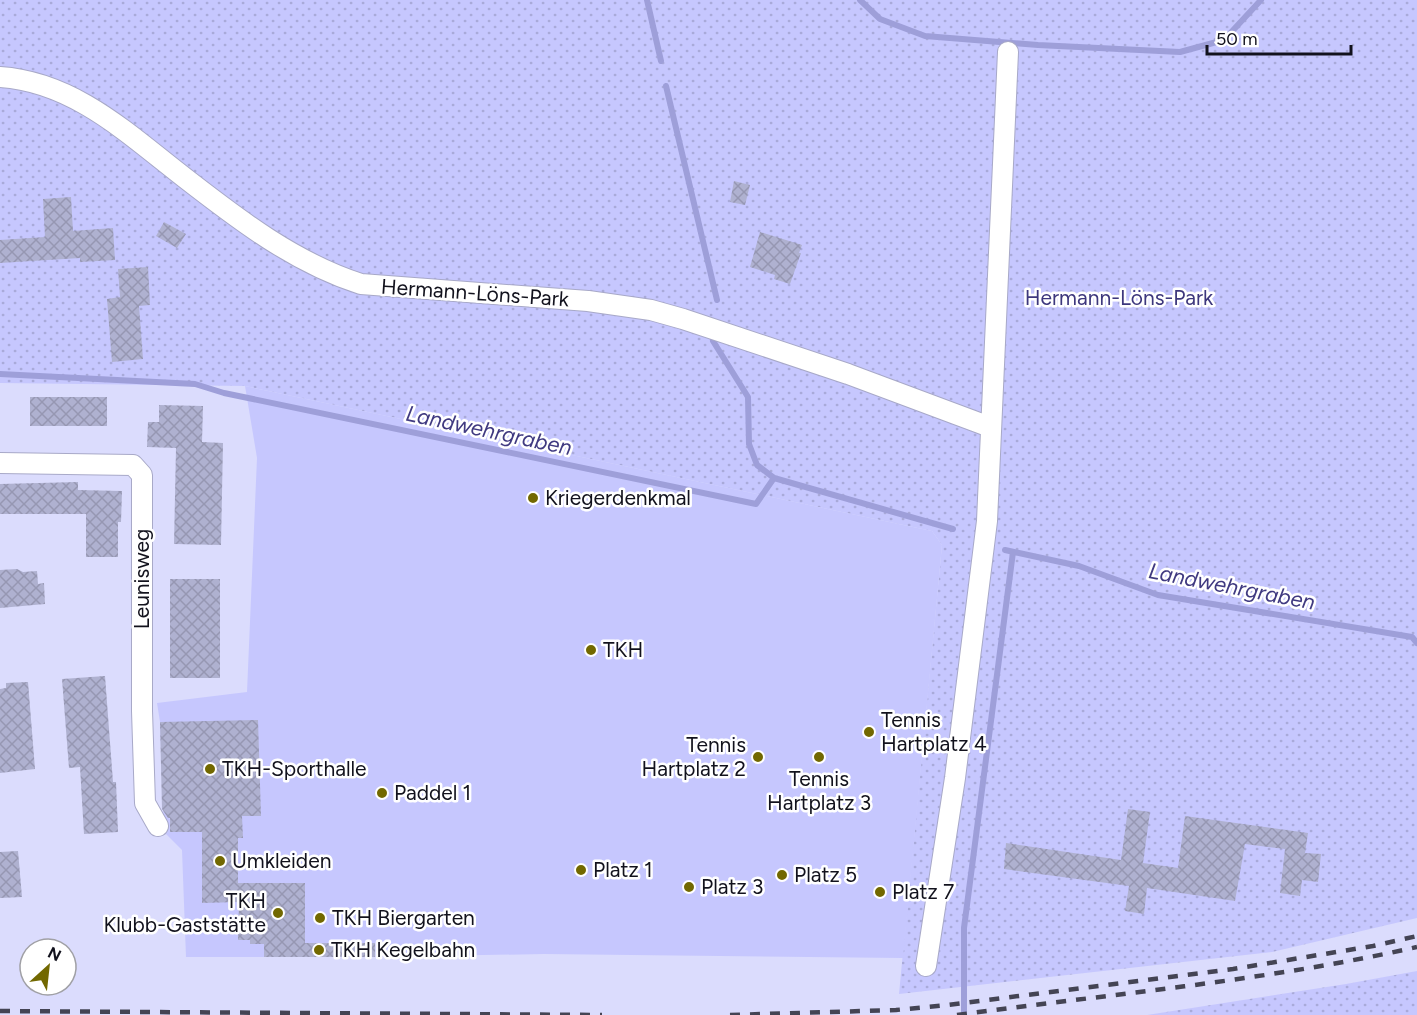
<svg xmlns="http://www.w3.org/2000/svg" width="1417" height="1015" font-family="Figtree,sans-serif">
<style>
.park{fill:url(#park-dots)}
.pitch{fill:#c6c7fe}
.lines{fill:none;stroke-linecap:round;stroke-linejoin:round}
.stream{stroke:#9e9fd9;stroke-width:6}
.building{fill:url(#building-cross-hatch)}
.minor-casing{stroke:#a8a9c8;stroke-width:22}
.minor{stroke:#fff;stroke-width:20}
.rail{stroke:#444454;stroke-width:4.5;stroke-dasharray:10 10;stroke-linecap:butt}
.poi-dot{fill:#726800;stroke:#fff;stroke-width:2}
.labels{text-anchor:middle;stroke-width:5;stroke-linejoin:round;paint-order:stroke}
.street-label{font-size:21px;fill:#12121d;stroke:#fff}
.park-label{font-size:21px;fill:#3d377d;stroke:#fff}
.poi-label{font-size:21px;fill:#12121d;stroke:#fff;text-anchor:start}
.water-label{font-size:22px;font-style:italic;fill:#403a81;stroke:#fff}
</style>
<defs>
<pattern id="park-dots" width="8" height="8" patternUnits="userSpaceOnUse" patternTransform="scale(1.5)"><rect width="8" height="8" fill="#c6c7fe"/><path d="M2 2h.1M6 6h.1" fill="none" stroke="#a9aad9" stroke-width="1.8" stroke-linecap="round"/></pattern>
<pattern id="building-cross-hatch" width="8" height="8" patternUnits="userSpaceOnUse" patternTransform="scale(1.5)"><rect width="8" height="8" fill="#afb1d0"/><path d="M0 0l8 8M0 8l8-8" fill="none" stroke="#9697b2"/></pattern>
</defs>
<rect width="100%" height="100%" fill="#dbdcfd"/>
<path class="park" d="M0,0h1417v918l-145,34 -373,42 43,-449 -10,-14 -687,-145 -245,-3z
M1417,971v44h-270l199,-31z"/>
<path class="pitch" d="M245,386l687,145 10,14 -39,413 -359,-4 -169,3h-189l-4,-107 -18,-18 -4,-110 -3,-19 90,-11 10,-234z"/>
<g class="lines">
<path class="stream" d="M647,0l14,61
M860,0l20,19 45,17 113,9 142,7 44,-12 37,-40
M666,86l51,214
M713,341l35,56 1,47 8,21 17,13
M0,374l195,10 29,9 532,111 18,-26 179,51
M1005,550l74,16 79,29 254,42 5,6
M964,1015v-87l49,-376"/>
</g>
<path class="building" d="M734,181l16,4 -5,20 -15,-3z
M71,197l2,34 40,-3 2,32 -35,2v-4l-80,5v-23l45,-3 -2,-38z
M164,222l22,12 -9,14 -21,-12z
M760,232l42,13 -3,8h2l-11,31 -16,-5 1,-4 -25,-8z
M148,267l2,38 -11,1 4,53 -31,3 -5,-63 13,-2 -2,-28z
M30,397h77v29h-77z
M159,405l44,1 -1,36 21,1 -2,102 -47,-1 2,-96 -29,-1 1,-25h11z
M78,482v8l44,1 -1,31h-3v35h-32v-43h-86v-30z
M17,569l6,3 14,-1 1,13 6,-1 1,21 -45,4v-38z
M170,579h50v99h-50z
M105,676l8,106h3l2,50 -34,2 -4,-67 -11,1 -7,-89z
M28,682l7,87 -35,4v-84l6,-1v-5z
M258,720l3,96h-19l1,22h-5v45h67v60h70v14h-111v-13h-14v-4h-12l1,-38 -37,1v-71h-32v-14h-2l-6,-9 -2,-87z
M1128,809l22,3 -7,51 35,5 7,-52 123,17 -3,20 16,1 -3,28 -16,-2 -2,16 -20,-3 5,-44 -40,-5 -10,57 -88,-13 -3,26 -19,-3 4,-25 -125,-17 2,-26 115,17z
M18,851l4,46 -22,1v-46z"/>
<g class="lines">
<g class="minor-casing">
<path id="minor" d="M0,77c75,5 129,58 185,101 54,42 110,85 176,106l227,17 63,9 32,9 165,55 142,53
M0,463l133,2 9,10v236l3,92 13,23
M926,966l29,-188 32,-257 21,-469"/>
</g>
<use href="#minor" class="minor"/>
<path class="rail" d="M0,1011l602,4
M730,1015l166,-5 51,-5 286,-36 140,-23 44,-10
M957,1015c153,-21 309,-34 460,-68"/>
</g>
<g class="poi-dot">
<circle cx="533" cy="498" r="6"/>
<circle cx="591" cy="650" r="6"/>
<circle cx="869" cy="732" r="6"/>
<circle cx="758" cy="757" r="6"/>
<circle cx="819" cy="757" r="6"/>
<circle cx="210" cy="769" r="6"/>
<circle cx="382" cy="793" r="6"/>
<circle cx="220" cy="861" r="6"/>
<circle cx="581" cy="870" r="6"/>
<circle cx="782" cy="875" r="6"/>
<circle cx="689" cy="887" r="6"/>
<circle cx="880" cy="892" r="6"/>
<circle cx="278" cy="913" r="6"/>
<circle cx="320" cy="918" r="6"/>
<circle cx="319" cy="950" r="6"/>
</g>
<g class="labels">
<g class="street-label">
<text transform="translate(475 293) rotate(4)" y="7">Hermann-Löns-Park</text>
<text transform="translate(142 579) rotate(-90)" y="7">Leunisweg</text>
</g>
<g class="park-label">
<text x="1119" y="305">Hermann-Löns-Park</text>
</g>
<g class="poi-label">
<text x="545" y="505">Kriegerdenkmal</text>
<text x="603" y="657">TKH</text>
<text x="881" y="727">Tennis<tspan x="881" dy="24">Hartplatz 4</tspan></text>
<text x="746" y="752" text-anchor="end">Tennis<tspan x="746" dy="24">Hartplatz 2</tspan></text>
<text x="222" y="776">TKH-Sporthalle</text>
<text x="819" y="786" text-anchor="middle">Tennis<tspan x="819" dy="24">Hartplatz 3</tspan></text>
<text x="394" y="800">Paddel 1</text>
<text x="232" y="868">Umkleiden</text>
<text x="593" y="877">Platz 1</text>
<text x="794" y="882">Platz 5</text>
<text x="701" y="894">Platz 3</text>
<text x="892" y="899">Platz 7</text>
<text x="266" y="908" text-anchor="end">TKH<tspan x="266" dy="24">Klubb-Gaststätte</tspan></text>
<text x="332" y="925">TKH Biergarten</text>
<text x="331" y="957">TKH Kegelbahn</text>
</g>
<g class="water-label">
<text transform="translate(489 430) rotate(12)" y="8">Landwehrgraben</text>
<text transform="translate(1232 586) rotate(11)" y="8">Landwehrgraben</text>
</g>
</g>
<g transform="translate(48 967) rotate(27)"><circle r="28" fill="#ffffff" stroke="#a0a0a5" stroke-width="1.5"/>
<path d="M0-4.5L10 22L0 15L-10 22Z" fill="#726800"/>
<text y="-9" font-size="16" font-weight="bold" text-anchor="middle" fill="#12121d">N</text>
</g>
<path d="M1207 45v9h144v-9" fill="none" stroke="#12121d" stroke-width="3"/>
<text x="1216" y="45" font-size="18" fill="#12121d" stroke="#ffffff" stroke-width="4.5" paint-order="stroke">50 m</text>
</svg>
